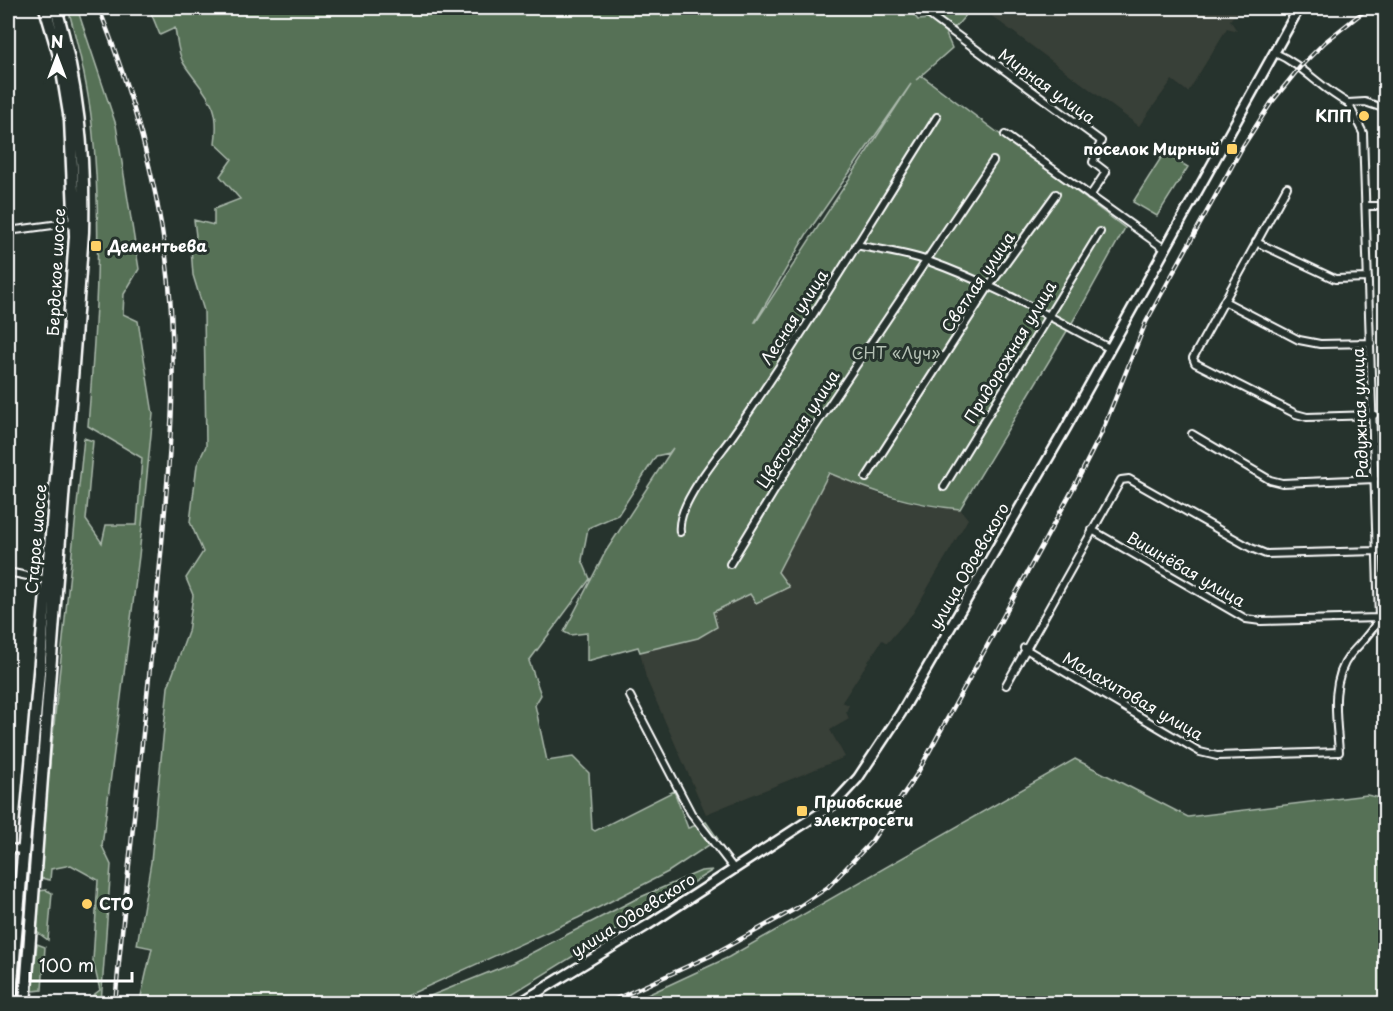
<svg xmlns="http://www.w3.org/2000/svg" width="1393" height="1011" font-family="'Playpen Sans',sans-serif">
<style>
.built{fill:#393f37}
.green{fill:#567157;stroke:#aab8ab;stroke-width:1.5;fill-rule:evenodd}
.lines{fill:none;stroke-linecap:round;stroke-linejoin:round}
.minor-casing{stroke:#fff;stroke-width:10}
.tertiary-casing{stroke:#fff;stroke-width:13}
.trunk-casing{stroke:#fff;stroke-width:15}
.minor{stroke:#26332d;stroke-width:6}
.tertiary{stroke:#26332d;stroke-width:8}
.trunk{stroke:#26332d;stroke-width:10}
.rail-casing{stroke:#fff;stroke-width:4.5}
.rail{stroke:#26332d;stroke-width:2;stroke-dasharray:7;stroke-linecap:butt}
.poi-dot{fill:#ffd166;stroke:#26332d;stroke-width:2}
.labels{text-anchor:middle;stroke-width:6;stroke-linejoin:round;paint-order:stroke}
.street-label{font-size:16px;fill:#fff;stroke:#26332d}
.poi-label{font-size:16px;font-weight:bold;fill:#fff;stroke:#26332d;text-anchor:start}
.park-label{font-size:16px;fill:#b3bfb3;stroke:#26332d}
</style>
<rect width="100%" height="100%" fill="#26332d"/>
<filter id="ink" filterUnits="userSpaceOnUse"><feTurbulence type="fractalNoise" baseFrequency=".0167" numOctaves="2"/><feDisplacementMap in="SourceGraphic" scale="12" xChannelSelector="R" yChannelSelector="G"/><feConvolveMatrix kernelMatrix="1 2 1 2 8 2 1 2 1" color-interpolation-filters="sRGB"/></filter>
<g filter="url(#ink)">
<path class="built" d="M981,8h260l-11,12 7,11 -10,-3 -39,64 -16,-12 -33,46z
M829,473l55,23 43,10 33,3 8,10 -55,94 -26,30 -5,-3 -40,62 7,3 -3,7 3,7 -19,11 15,27 -139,57 -60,-136 -6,-26 58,-14 15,-26 37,-18 39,-7 -11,-15z"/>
<path class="green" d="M68,8h9l39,117 23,144 -15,25 -1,20 15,7 15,93 -14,142 -37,290 9,19 -10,138h-49l36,-4 12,-9 -7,-29 5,-81 -27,-15 -20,4 -1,11 -10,-2 1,-29 43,-411 9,3 -7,79 16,23 4,-18h31l5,-67 -54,-32c8,-101 15,-201 4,-302 -4,-39 -14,-79 -24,-116z
M149,8h771l-7,6 5,6 11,-1 16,13 7,16 -36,32 6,-4 203,152 -46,83 -119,198c-53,-5 -83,-16 -131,-36l-51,99 11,15 -33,16 -6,-9 -37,18 4,15 -19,11 -58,14 -2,-5 -51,14v-28l-17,2 -6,-3 42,-81 67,-103 -4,5 -13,3 -38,59 -30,13 -6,32 8,19 -61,82 12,34 -6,10 12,56 26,-4 16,16 3,56 3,2 79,-40 14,37 18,-6 12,17 -50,33 -90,46 -187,85h-243l-7,-7 11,-48 -15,-3 14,-83 17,-175 20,-55 5,-37 -7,-17 17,-26 -13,-30 7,-57 9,-19 -2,-135 -11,-36 -2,-27 5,-12 -2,-16 20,5v-16l26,-10 -20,-23 12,-17 -17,-16c6,-42 -10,-47 -31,-79 -6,-9 -7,-25 -9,-36l-15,7zM911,84l-155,238h-1l51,-87z
M927,8h45l-19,22z
M1164,153l24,14 -31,49 -24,-14z
M1075,759l113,58 179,-22 18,4v204h-755l99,-46z
M713,870l-216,133h-84l99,-40 124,-64 65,-28z
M46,890l6,3 -4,47 -11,-8 2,-41z
M37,944l8,3 -3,43 -8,1 -2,-2z"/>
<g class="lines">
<g class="minor-casing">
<path id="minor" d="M924,11l177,130 -8,21 13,10 -16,24
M1275,53c28,12 46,36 73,50
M1005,135l160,114
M1287,187l-94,171 2,5 101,51 11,3 67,-2
M1367,206h19
M8,231l67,-9
M1256,242l79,37 33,-1
M856,245c24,5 49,8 72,16 65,23 120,55 181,87
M1224,301l75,39 21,4 51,-1
M1192,434l78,46 12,3 93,-4
M866,478l124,-193 66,-91
M944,487l156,-255
M1092,530l154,89 15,2 118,-3
M680,532c-4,-26 35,-72 51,-94 73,-104 138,-214 206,-321
M730,564l66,-109 197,-294
M8,572l39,8
M1024,648l176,104 17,4 122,-4c-2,-31 -10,-70 11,-97 11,-13 21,-21 29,-37l-16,-485 -15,-30 17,-1 21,7
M1006,685l115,-205 8,-1 122,69 15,6 111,-3
M630,696l61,117 43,56
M8,847l16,4"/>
</g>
<g class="tertiary-casing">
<path id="tertiary" d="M518,1004l130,-79 186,-121 24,-26 43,-65 166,-287 232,-418"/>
</g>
<g class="trunk-casing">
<path id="trunk" d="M10,1004l56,-640 9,-128 -5,-116 -10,-61 -15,-51
M25,1004l58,-772c2,-80 -5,-148 -27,-224"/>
</g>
<use href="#minor" class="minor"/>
<use href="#tertiary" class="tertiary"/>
<use href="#trunk" class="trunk"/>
<g class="rail-casing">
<path id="rail" d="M99,8c31,79 56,164 67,249 14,106 3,212 -7,318 -13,143 -31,286 -44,429
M605,1004l105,-48 87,-48 31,-21 43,-45 46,-68 157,-287 27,-53 45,-112 97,-176 28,-43 29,-36 25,-25 43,-34"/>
</g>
<use href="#rail" class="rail"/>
</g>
</g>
<g class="poi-dot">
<circle cx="1364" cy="116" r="6"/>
<rect x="1226" y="143" width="12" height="12" rx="3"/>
<rect x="90" y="240" width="12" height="12" rx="3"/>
<rect x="796" y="805" width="12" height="12" rx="3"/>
<circle cx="87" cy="904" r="6"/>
</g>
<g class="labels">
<g class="street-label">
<text transform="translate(1047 86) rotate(36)" y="6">Мирная улица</text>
<text transform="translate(56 272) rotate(-87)" y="6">Бердское шоссе</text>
<text transform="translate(978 282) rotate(-56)" y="6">Светлая улица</text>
<text transform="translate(794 317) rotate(-57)" y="6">Лесная улица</text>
<text transform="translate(1010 352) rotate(-59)" y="6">Придорожная улица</text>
<text transform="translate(1360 413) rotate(-92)" y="6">Радужная улица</text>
<text transform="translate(798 429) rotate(-57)" y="6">Цветочная улица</text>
<text transform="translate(36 539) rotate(-85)" y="6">Старое шоссе</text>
<text transform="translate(969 566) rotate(-60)" y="6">улица Одоевского</text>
<text transform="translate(1186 569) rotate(30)" y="6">Вишнёвая улица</text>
<text transform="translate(1133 696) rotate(30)" y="6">Малахитовая улица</text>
<text transform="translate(633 915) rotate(-32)" y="6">улица Одоевского</text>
</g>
<g class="poi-label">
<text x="1352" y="122" text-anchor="end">КПП</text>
<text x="1220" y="155" text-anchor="end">поселок Мирный</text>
<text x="108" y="252">Дементьева</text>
<text x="814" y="808">Приобские<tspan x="814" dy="18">электросети</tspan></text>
<text x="99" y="910">СТО</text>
</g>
<g class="park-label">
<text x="896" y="359">СНТ «Луч»</text>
</g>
</g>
<rect width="1393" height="1011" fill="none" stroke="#26332d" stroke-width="30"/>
<rect x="15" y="15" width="1363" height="981" fill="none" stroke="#fff" stroke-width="2" filter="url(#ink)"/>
<g transform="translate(57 57)" stroke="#26332d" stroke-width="4.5" paint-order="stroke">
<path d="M0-4.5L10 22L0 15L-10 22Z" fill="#ffffff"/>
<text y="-9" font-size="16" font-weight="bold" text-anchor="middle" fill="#ffffff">N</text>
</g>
<path d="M30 972v9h102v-9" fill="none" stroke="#ffffff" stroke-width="3"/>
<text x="39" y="972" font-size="18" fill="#ffffff" stroke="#26332d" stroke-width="4.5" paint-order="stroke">100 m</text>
</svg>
